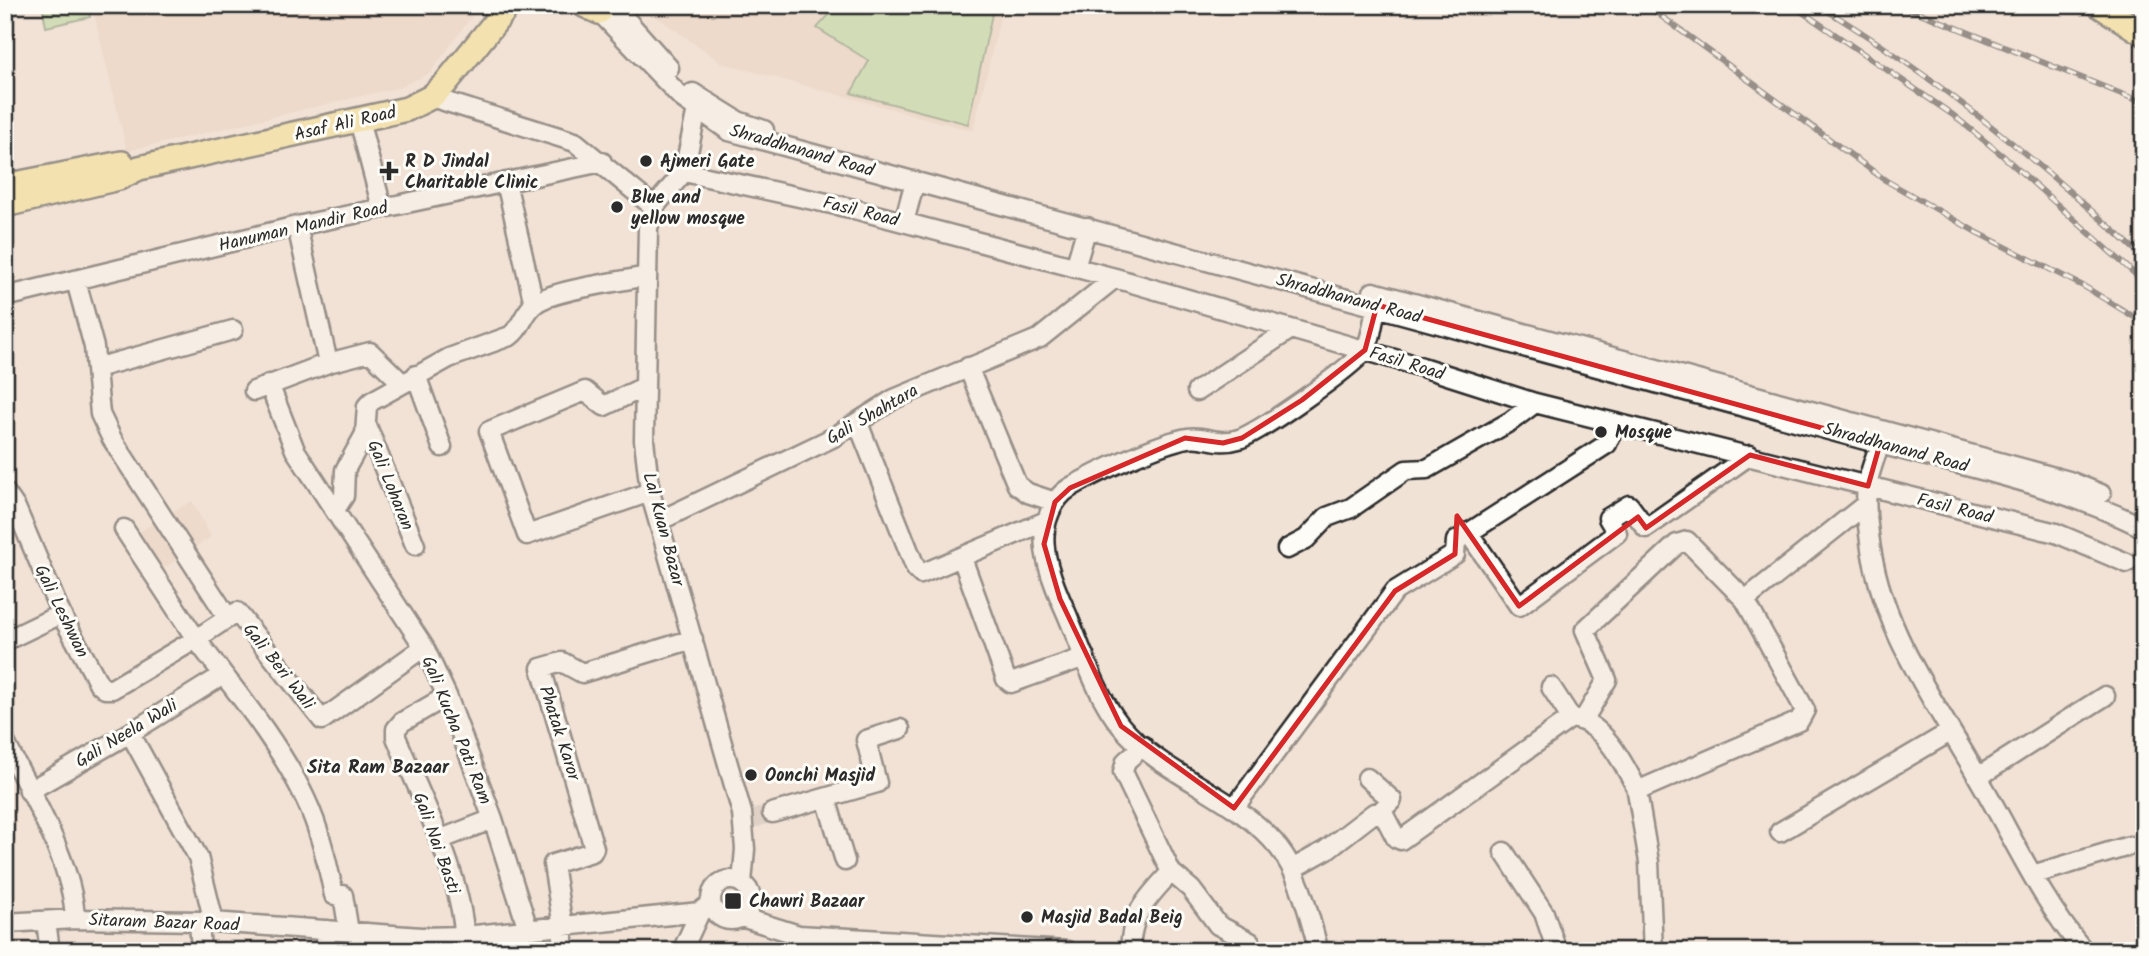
<svg xmlns="http://www.w3.org/2000/svg" width="2149" height="956" font-family="Kalam,sans-serif">
<style>
.built{fill:#e9d0bf}
.green{fill:#aed895;stroke:#6c8260;stroke-width:2}
.lines{fill:none;stroke-linecap:round;stroke-linejoin:round}
.minor-tunnel{stroke:#c9bdb4;stroke-width:18;stroke-dasharray:18 9;stroke-linecap:butt}
.minor-casing{stroke:#2b2b2b;stroke-width:23}
.major-casing{stroke:#2b2b2b;stroke-width:28}
.minor{stroke:#fdfcf7;stroke-width:18}
.major{stroke:#f6e381;stroke-width:23}
.rail-casing{stroke:#2b2b2b;stroke-width:6}
.rail{stroke:#fdfcf7;stroke-width:3.5;stroke-dasharray:10;stroke-linecap:butt}
.marked{fill:none;stroke:#d62828;stroke-width:5;stroke-linejoin:round}
.poi-dot{fill:#2b2b2b;stroke:#fdfcf7;stroke-width:2.5}
.labels{text-anchor:middle;stroke-width:6;stroke-linejoin:round;paint-order:stroke}
.street-label{font-size:18px;fill:#2b2b2b;stroke:#fdfcf7}
.poi-label{font-size:18px;font-weight:bold;fill:#2b2b2b;stroke:#fdfcf7;text-anchor:start}
.neighbourhood-label{font-size:19px;font-weight:bold;fill:#2b2b2b;stroke:#fdfcf7}
</style>
<rect width="100%" height="100%" fill="#f1e2d6"/>
<filter id="ink" filterUnits="userSpaceOnUse"><feTurbulence type="fractalNoise" baseFrequency=".0143" numOctaves="2"/><feDisplacementMap in="SourceGraphic" scale="14" xChannelSelector="R" yChannelSelector="G"/><feConvolveMatrix kernelMatrix="1 2 1 2 8 2 1 2 1" color-interpolation-filters="sRGB"/></filter>
<g filter="url(#ink)">
<path class="built" d="M92,5h388l-50,68 -30,14 -273,64z
M640,5h363l-30,126 -251,-68z
M192,501l19,36 -22,14 -24,-35z
M160,519l23,36 -27,19 -23,-38z"/>
<path class="green" d="M42,5h46l2,12 -44,10z
M838,5h156l-26,119 -117,-31 18,-32 -52,-33z"/>
<g class="lines">
<path class="minor-tunnel" d="M753,819l19,-6"/>
<g class="minor-casing">
<path id="minor" d="M593,5l89,93 47,33 1151,313c91,24 178,41 264,84
M613,5l56,63
M693,93l45,28 26,9
M431,97l144,45 79,65
M699,99l-15,73 -30,35 -6,21 -4,212 6,52 92,321 3,36 -3,34
M359,120l23,88
M684,172l166,36 265,70 307,89 113,36 521,130 71,30
M506,182l28,122
M904,222l11,-41
M1075,268l12,-41
M76,281l18,66 6,67 12,25 116,179
M1373,292l696,189 32,13
M5,297l292,-71 305,-64
M328,363l42,-11 31,30
M968,367l49,118 11,8 27,9
M96,368l137,-38
M416,375l26,72
M269,384l26,66 129,197 23,49 46,123 35,110
M644,387l-40,19 -19,-15 -96,40 38,104 123,-43
M254,391l74,-28 -31,-137
M1197,391l94,-62
M858,423l58,146 5,5 125,-53
M367,426l48,119
M1883,436c-6,16 -13,33 -16,50 -2,16 0,32 2,48 10,94 65,165 110,245 34,58 61,120 105,172
M5,492l11,16 45,106 38,70 6,5h7l84,-50 -72,-110
M335,510l9,-14 1,-26 20,-36 2,-28 5,-5 77,-43 61,-22c13,-9 13,-24 26,-33 17,-13 87,-22 111,-27
M659,521l175,-84 60,-38 146,-61 75,-60
M1468,532l51,74 98,-73 -9,-15 21,-13 17,23 104,-73
M1287,549l19,-10 21,-22 24,-9 55,-38 21,-1 84,-48 24,-18
M962,558l44,121 5,4 74,-26
M1745,600l121,-96
M5,641l56,-27
M1551,687l20,31
M447,696l-45,26 -6,7v8c26,63 70,145 69,214
M1584,719l23,-39 -22,-50 92,-86 10,-3 58,59 60,110 -6,11 -162,70 12,71 4,89
M130,733l68,124 16,65
M5,742c25,51 68,120 70,177
M1143,746l-17,15 -3,11 48,100 20,17 27,36 32,17 -1,9
M1978,777l127,-81
M1367,778l25,22 -12,12
M29,791l101,-58 93,-58
M826,798l19,63
M1234,808l161,-217 60,-37 1,-13 151,-97 9,-21
M772,813l105,-30 -11,-43 34,-11
M1780,832l170,-100
M439,840l54,-21
M1504,852l40,61 13,38
M1292,869l34,-19 48,-37 10,2 12,23 5,2 170,-122c32,3 53,46 67,73
M2032,875l97,-29
M711 900a20 20 0 1 1 40 0a20 20 0 1 1-40 0Z
M741,917l58,18 268,16
M46,921l4,30
M199,921l2,30
M5,923l70,-4 124,2 222,16 44,-1 235,-24
M349,932l-6,-37h-9c-7,-33 -14,-66 -29,-97 -27,-57 -71,-109 -109,-159l41,-27 85,108 102,-73
M324,951l3,-21
M361,951l6,-18
M563,951v-24l-10,-63 39,-12 2,-4 -53,-180 21,-6 20,11 111,-34
M682,951l18,-39 6,-5
M1130,951c1,-39 17,-52 41,-79
M1319,951c-10,-34 -18,-75 -40,-103 -42,-53 -116,-71 -158,-122 -26,-32 -39,-77 -55,-114 -12,-26 -28,-64 -19,-92 4,-13 12,-26 24,-33 24,-14 90,-45 117,-49 18,-3 28,8 51,1 22,-8 111,-70 125,-88 8,-10 9,-33 13,-46"/>
</g>
<g class="major-casing">
<path id="major" d="M584,5l15,7
M2099,5l45,29
M5,186l117,-23
M5,205l114,-27 20,-10 268,-59 24,-12 14,-13 64,-79"/>
</g>
<use href="#minor" class="minor"/>
<use href="#major" class="major"/>
<g class="rail-casing">
<path id="rail" d="M1646,5l239,175 91,52 109,55 59,36
M1792,5l161,110 49,40 142,127
M1818,5c119,72 224,159 326,253
M1900,5l244,98"/>
</g>
<use href="#rail" class="rail"/>
</g>
</g>
<path d="M0 0H2149V956H0ZM1377,305l503,139 -12,42 -118,-31 -104,73 -8,-11 -119,89 -62,-90 -2,38 -60,37 -161,217 -113,-82 -61,-127 -16,-55 11,-42 15,-14 115,-50 38,5 19,-5 60,-38 63,-50z" fill="#f1e2d6" fill-opacity=".55" fill-rule="evenodd"/>
<path class="marked" d="M1377,305l503,139 -12,42 -118,-31 -104,73 -8,-11 -119,89 -62,-90 -2,38 -60,37 -161,217 -113,-82 -61,-127 -16,-55 11,-42 15,-14 115,-50 38,5 19,-5 60,-38 63,-50z"/>
<g class="poi-dot">
<circle cx="646" cy="161" r="7"/>
<path d="M385.5 160.5h7v7h7v7h-7v7h-7v-7h-7v-7h7z"/>
<circle cx="617" cy="207" r="7"/>
<circle cx="1601" cy="432" r="7"/>
<circle cx="751" cy="775" r="7"/>
<rect x="724" y="892" width="18" height="18" rx="3.5"/>
<circle cx="1027" cy="917" r="7"/>
</g>
<g class="labels">
<g class="street-label">
<text transform="translate(345 123) rotate(-13)" y="6">Asaf Ali Road</text>
<text transform="translate(802 150) rotate(16)" y="6">Shraddhanand Road</text>
<text transform="translate(861 211) rotate(14)" y="6">Fasil Road</text>
<text transform="translate(303 226) rotate(-13)" y="6">Hanuman Mandir Road</text>
<text transform="translate(1349 298) rotate(15)" y="6">Shraddhanand Road</text>
<text transform="translate(1407 363) rotate(17)" y="6">Fasil Road</text>
<text transform="translate(872 414) rotate(-30)" y="6">Gali Shahtara</text>
<text transform="translate(1896 447) rotate(15)" y="6">Shraddhanand Road</text>
<text transform="translate(391 485) rotate(68)" y="6">Gali Loharan</text>
<text transform="translate(1955 508) rotate(14)" y="6">Fasil Road</text>
<text transform="translate(664 529) rotate(75)" y="6">Lal Kuan Bazar</text>
<text transform="translate(62 611) rotate(64)" y="6">Gali Leshwan</text>
<text transform="translate(279 666) rotate(52)" y="6">Gali Beri Wali</text>
<text transform="translate(457 730) rotate(68)" y="6">Gali Kucha Pati Ram</text>
<text transform="translate(126 733) rotate(-31)" y="6">Gali Neela Wali</text>
<text transform="translate(560 733) rotate(72)" y="6">Phatak Karor</text>
<text transform="translate(437 843) rotate(70)" y="6">Gali Nai Basti</text>
<text transform="translate(164 922) rotate(2)" y="6">Sitaram Bazar Road</text>
</g>
<g class="poi-label">
<text x="405" y="167">R D Jindal<tspan x="405" dy="21">Charitable Clinic</tspan></text>
<text x="660" y="167">Ajmeri Gate</text>
<text x="631" y="203">Blue and<tspan x="631" dy="21">yellow mosque</tspan></text>
<text x="1615" y="438">Mosque</text>
<text x="765" y="781">Oonchi Masjid</text>
<text x="749" y="907">Chawri Bazaar</text>
<text x="1041" y="923">Masjid Badal Beig</text>
</g>
<g class="neighbourhood-label">
<text x="378" y="773">Sita Ram Bazaar</text>
</g>
</g>
<rect width="2149" height="956" fill="none" stroke="#fdfcf7" stroke-width="28"/>
<rect x="14" y="14" width="2121" height="928" fill="none" stroke="#2b2b2b" stroke-width="2.5" filter="url(#ink)"/>
</svg>
